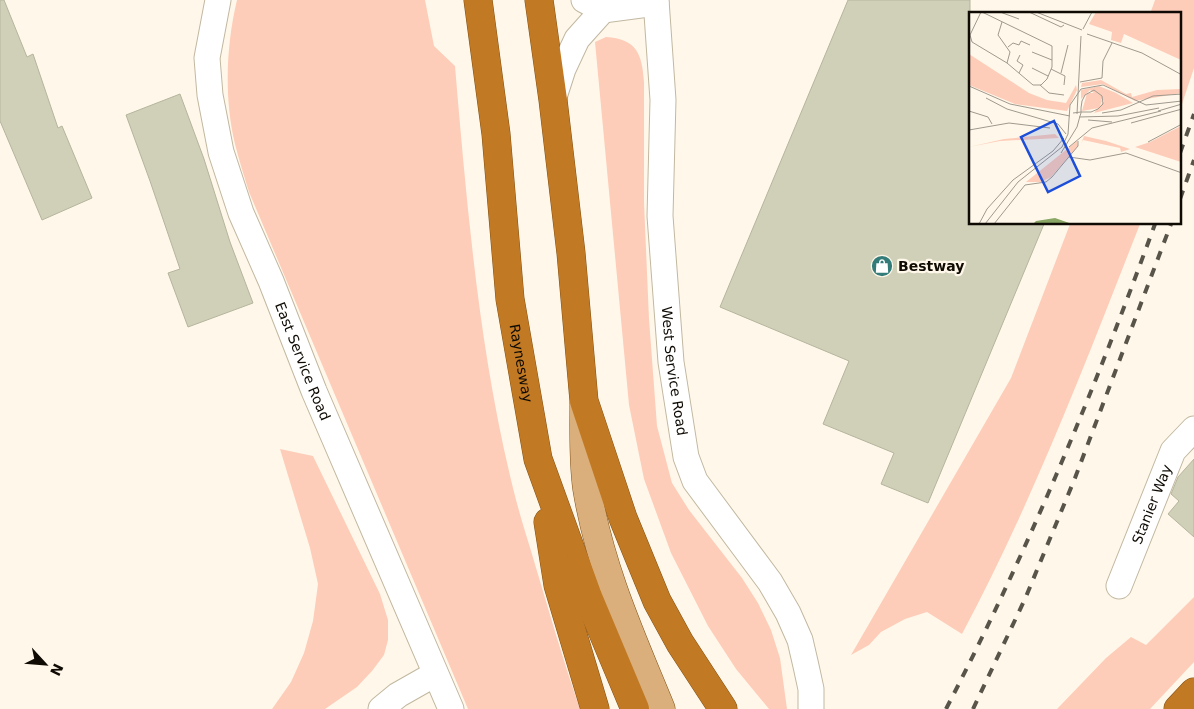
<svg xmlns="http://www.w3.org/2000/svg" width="1194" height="709" font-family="'DejaVu Sans',sans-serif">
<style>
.green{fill:#fecdb9}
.building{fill:#d0d0b8;stroke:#b5b59d}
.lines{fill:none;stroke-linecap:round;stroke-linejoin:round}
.street-casing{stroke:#c2b8a1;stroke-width:27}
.primary-casing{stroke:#835218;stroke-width:29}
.highway-casing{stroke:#835218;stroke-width:29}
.street{stroke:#fff;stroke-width:25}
.primary{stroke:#daaf7b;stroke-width:28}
.highway{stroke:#c27923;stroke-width:28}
.rail{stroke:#58544a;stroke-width:4;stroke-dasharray:9 9;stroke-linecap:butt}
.labels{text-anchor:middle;stroke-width:4.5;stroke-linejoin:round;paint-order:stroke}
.poi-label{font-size:14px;font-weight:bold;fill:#0f0b04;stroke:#fff8ea;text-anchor:start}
.street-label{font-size:14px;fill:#0f0b04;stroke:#fff8ea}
.inset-road{fill:none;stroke:#9f998e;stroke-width:1}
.view{fill:#1d4ed8;fill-opacity:0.15;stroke:#1d4ed8;stroke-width:2.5}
.inset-edge{fill:none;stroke:#0f0b04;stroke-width:2.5}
</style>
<rect width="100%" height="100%" fill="#fff8ea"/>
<path class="green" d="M237,0h188l9,46 21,20c12,141 24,284 58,422 6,25 14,49 21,73 15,50 29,99 46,148h-112l-219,-517c-5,-16 -10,-32 -14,-48 -11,-46 -9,-98 2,-144z
M1155,0h39v68l-14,42v-96h-30z
M606,37c31,2 36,17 38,45v120l5,117 8,107 15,57 17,27 53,68 16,25 13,27 9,28 7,51h-18l-33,-40 -28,-43 -37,-73 -27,-74 -15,-74 -34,-363z
M1070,224h70c-54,138 -108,279 -178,410l-35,-22 -22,7 -24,13 -12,13 -18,10 160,-277z
M280,449l33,7 67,138 8,26v20l-4,15 -12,16 -15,16 -32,22h-53l19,-27 13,-29 9,-32 5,-37 -8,-36z
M1194,597v65l-44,47h-93l49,-51 25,-21 15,8z"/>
<path class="building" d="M0,0h4l23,57 6,-3 25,74 4,-2 30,72 -50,22 -42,-99z
M848,0h122v224h74l-116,279 -47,-19 13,-31 -71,-29 26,-63 -129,-54z
M180,94l24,65 26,83 23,61 -65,24 -20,-54 12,-4 -30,-88 -24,-66z
M1194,459v78l-26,-23 11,-13 -8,-7 7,-17z"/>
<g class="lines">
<g class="street-casing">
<g id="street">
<path id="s1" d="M218,0l-11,58 3,37 11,57 20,61 30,68 43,110 137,318"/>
<path d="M584,0l19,10 53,-7"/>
<path id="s2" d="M656,0l7,100 -3,116 11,146 15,95 9,24 75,101 18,31 12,27 6,26 5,23v20"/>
<path d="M553,100l10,-31 14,-30 26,-29"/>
<path id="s3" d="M1119,586l54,-135 21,-22"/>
<path d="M381,709l17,-14 37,-21"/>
</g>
</g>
<g class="primary-casing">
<path id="primary" d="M584,405c0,28 -1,56 3,84 13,79 44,147 74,220"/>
</g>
<g class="highway-casing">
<g id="highway">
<path id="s4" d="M478,0l18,134 14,165 28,160 50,138 47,112"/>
<path d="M539,0l14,100 18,153 13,148 39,117 34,83 23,42 43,66"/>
<path d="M548,522l10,63 37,124"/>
<path d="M1178,709l16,-17"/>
</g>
</g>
<use href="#street" class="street"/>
<use href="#primary" class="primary"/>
<use href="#highway" class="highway"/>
<path class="rail" d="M1180,153l14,-39
M1180,199l14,-39
M946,709c81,-156 149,-320 209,-485
M973,709l52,-110 50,-121 96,-254"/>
</g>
<defs>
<g id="shop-disc" transform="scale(1.125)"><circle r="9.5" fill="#337c7a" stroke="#fff8ea"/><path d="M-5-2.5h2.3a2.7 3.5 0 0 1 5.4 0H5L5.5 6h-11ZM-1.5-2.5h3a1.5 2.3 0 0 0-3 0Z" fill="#fff"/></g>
</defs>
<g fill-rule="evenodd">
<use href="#shop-disc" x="882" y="266"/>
</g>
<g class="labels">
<g class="poi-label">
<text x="898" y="271">Bestway</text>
</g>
<g class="street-label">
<text dy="5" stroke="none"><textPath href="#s1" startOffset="379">East Service Road</textPath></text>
<text dy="5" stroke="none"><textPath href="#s4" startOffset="366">Raynesway</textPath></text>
<text dy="5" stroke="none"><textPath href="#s2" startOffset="372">West Service Road</textPath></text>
<text dy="5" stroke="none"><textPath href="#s3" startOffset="88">Stanier Way</textPath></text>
</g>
</g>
<g transform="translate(969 12)">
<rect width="212" height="212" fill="#fff8ea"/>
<path d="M127,0h85v48l-57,-26 -3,9 -10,-3 1,-8 -23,-8zM0,42l60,39 18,7 19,3 10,-18 1,5 -10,21 -52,-7 -46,-19zM132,68l25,14 5,-1 1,4 25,-7 24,-1v4l-46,8 -32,-17 -22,3 1,-4zM130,74l17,7 17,10 -39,10 10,-12 -14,-11 -9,9v-9zM118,81h11l4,8 -3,7 -17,3zM212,114v36l-46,-15 15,-5zM86,122l4,4 -59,3 -31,6 35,-8zM115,124l22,5 24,8 -9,3 -1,-4 -37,-8 -2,4zM108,129l1,5 -27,31 -10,5h-15z" fill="#fecdb9"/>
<path d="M86,206l17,6h-39l3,-3z" fill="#89a665"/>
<path class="inset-road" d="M12,0l-11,23 2,7 35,21 26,22h8l6,-6 5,-12v-21M13,0l70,34M31,0l19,7M60,0l32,15 3,-2M67,0l46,18M33,10l-4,13 12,17 -3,11M114,17l9,-17M118,22l55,19 40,22M39,35l5,-4 6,2 2,-4 9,4M63,40l20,8M63,56l16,8M82,57l14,7 -1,9M50,61l4,-8 -6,-4 3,-6M92,61l7,-28M111,70l22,-4 1,-17 9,-18M71,73l9,8 15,2M0,74l41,18 60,12M17,86l21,11 51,15 8,10M0,99l19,6 4,7M189,99l24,-7M133,101l19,-3 32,-14 29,-2M108,102l4,-78M110,105l39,-1 41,-8M119,108l24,2M162,111l51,-14M0,118l40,-7 41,5M179,130l34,-18M100,135l23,-19 69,-17M92,141l16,-26 3,-11 1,-3v-5l1,-7 3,-6 9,-5 8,6 1,8 -5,5 -7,3h-10l-8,1M100,145l21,3 36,-7 56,20M10,212l8,-15 26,-29 40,-29 11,-13M16,212l33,-42 44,-35 6,-13 2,-29 11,-16 22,-4 43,20 36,-4M25,212l31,-39 21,-3 6,-5 26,-31v-5"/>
<path class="view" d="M85,109l26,55 -32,16 -27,-55z"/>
<rect width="212" height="212" class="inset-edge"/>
</g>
<g transform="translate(45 664) rotate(116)" stroke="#fff8ea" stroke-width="4" paint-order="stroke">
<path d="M0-4L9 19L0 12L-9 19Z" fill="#0f0b04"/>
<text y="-8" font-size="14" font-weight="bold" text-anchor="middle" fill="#0f0b04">N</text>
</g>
</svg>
